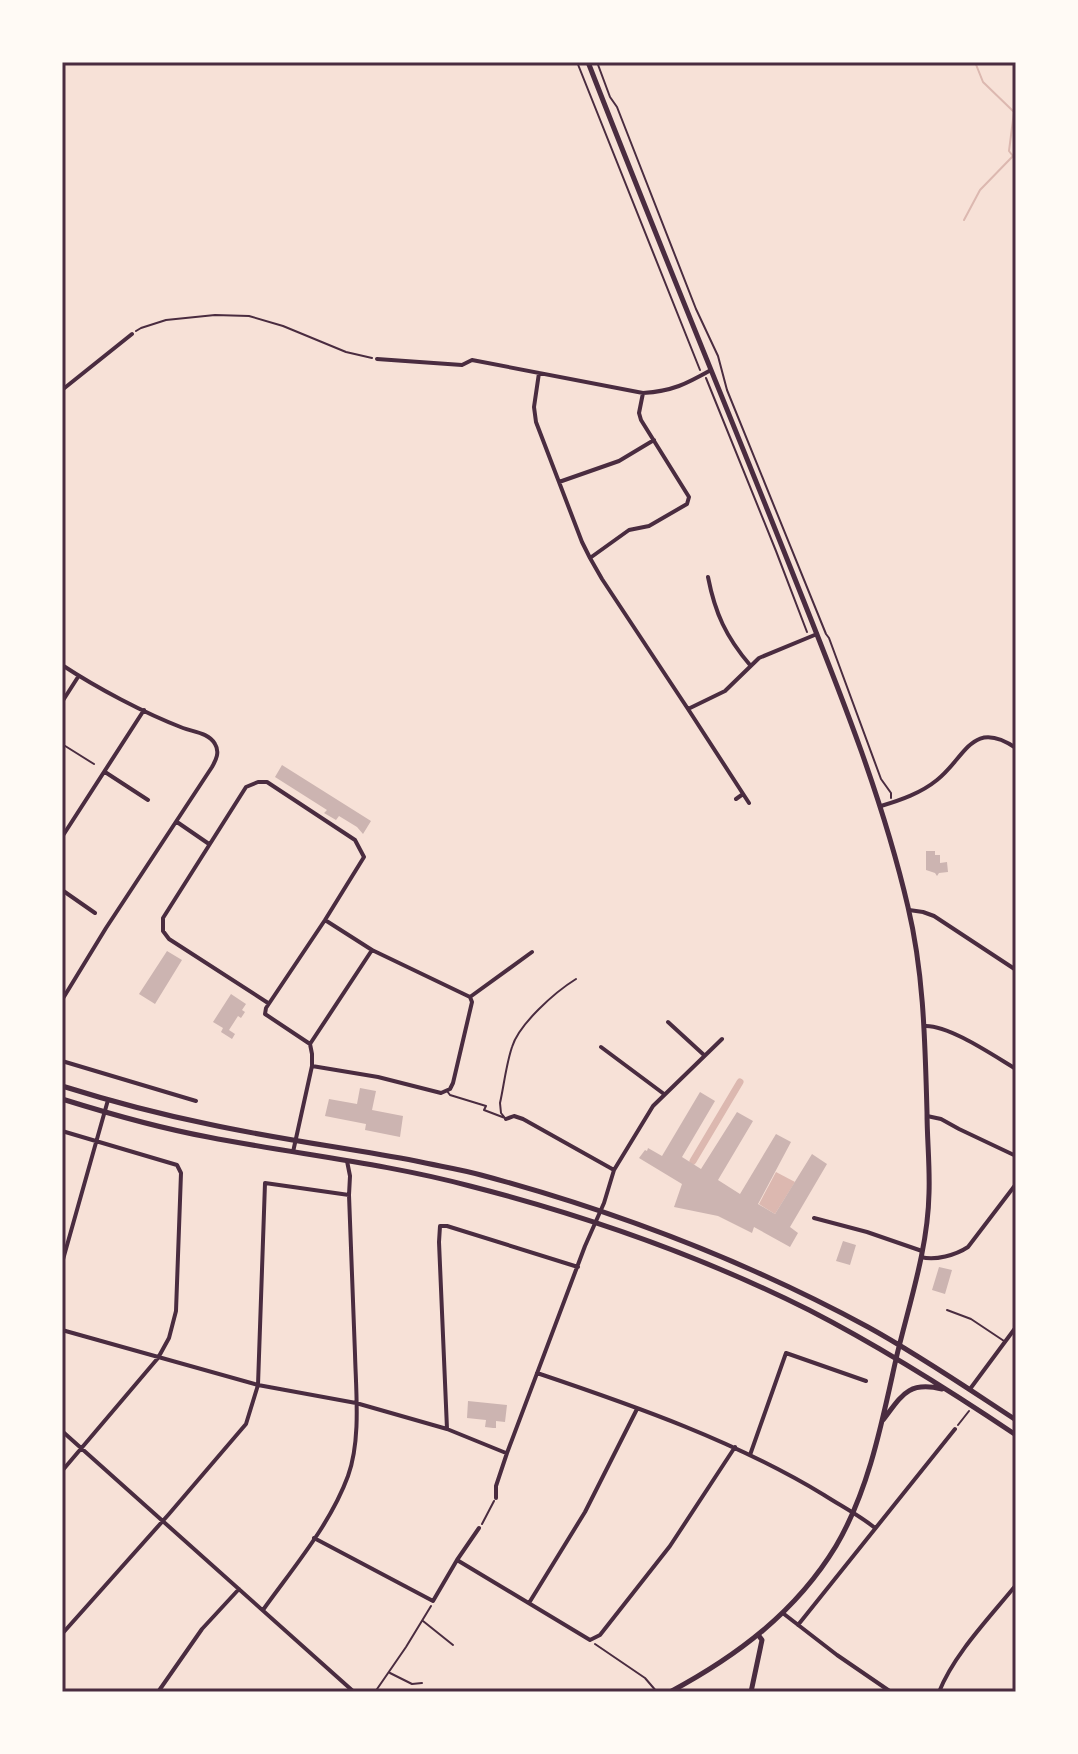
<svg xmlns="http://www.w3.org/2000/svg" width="1078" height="1754" font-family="'Exo 2',sans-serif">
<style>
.water{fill:#dcb8b0}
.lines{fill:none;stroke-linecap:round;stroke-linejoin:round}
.stream{stroke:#dcb8b0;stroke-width:2}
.canal{stroke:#dcb8b0;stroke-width:7}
.building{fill:#ccb4b1}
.path{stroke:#4a2c40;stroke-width:2}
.service{stroke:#4a2c40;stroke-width:2}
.minor{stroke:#4a2c40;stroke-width:4}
.tertiary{stroke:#4a2c40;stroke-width:5}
.secondary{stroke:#4a2c40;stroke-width:5}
.neatline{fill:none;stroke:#4a2c40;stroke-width:3}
</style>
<rect width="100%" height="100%" fill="#f7e1d7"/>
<path class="water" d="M776,1172l19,10 -20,32 -16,-10z"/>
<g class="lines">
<path class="stream" d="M975,62l8,20 31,30 -5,39 7,9
M964,220l16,-30 33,-34"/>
<path class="canal" d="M693,1161l47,-79"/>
</g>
<path class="building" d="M282,765l89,56 -8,13 -6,-7 -18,-11 -3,4 -12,-7 3,-3 -52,-33z
M926,851h9v4h5v8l7,-1 1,10 -9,1 -2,3 -2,-3 -9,-3z
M167,951l15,9 -27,44 -16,-10z
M231,994l15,10 -4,6 3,2 -4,6 -3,-2 -9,14 6,4 -3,5 -11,-7 2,-4 -10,-6z
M360,1088l16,3 -4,19 31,6 -3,21 -35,-7 1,-6 -41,-8 4,-17 28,5z
M700,1092l15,9 -33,56 19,12 36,-57 16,9 -35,59 22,14 36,-60 15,8 -33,62 17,10 37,-60 15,10 -37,63 8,6 -8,14 -36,-20 -2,6 -34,-17 -44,-9 8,-23 -43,-26 6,-8 2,1 1,-3 14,8z
M843,1241l13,4 -6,20 -14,-4z
M939,1267l13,3 -7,24 -13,-4z
M468,1401l39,4 -2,17 -9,-1v7h-3l-8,-1 1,-7 -19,-2z"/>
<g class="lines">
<path class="path" d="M577,62l123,308
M597,62l13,35 7,10 79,202 22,47 9,34 99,244 3,4 52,141 10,14v5
M136,331l5,-3 25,-8 49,-5 34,1 34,10 63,26 26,6
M706,378l70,173 31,81
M958,1425l11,-14
M482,1524l12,-23
M423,1621l30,24
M595,1644l50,34 12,14
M390,1673l22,11 10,-1
M375,1692l31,-45 25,-41"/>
<path class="service" d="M62,744l32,20
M447,1091l3,4 36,11 -2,4 21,8
M505,1118l-4,-5 -1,-10c4,-18 6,-38 12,-56 7,-23 43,-55 64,-68
M947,1310l24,9 33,22"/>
<path class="minor" d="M377,359l85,6 10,-5 171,33c30,-2 43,-9 68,-23
M539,373l-5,34 2,15 46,120 8,16 12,21 86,130 37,-18 34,-33 58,-24
M62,390l70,-56
M559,482l60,-21 35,-21
M590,558l39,-28 20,-4 38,-22 2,-7 -48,-77 -2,-7 4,-20
M708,577c7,36 18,60 42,88
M62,665c35,23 82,48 121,63 11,4 26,5 32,16 5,8 1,16 -3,23l-106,161 -44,72
M62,702l16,-25
M688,709l61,94
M105,772l43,28
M736,799l7,-5
M881,806c20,-6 40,-13 56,-26 29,-23 35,-62 79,-32
M177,822l32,22
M62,837l82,-127
M62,890l33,23
M909,910l14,2 11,4 82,54
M470,997l62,-45
M268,1003l-99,-64 -6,-8v-13l83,-131 12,-5h9l88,58 9,17 -39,63 -59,88 -1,6 45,30 2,10v12l-19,86
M668,1022l36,33
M925,1026c24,-1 69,30 91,43
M310,1044l62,-94
M601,1047l63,47
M62,1061l134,40
M312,1066l66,11 63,16 9,-4 3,-6 19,-81 -2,-5 -98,-47 -47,-30
M927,1116l14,3 18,10 57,27
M506,1119l8,-3 9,3 91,51
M62,1131l115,34 4,8 -5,138 -7,27 -11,20 -96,113
M814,1218l53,14 55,19
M921,1257c14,4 35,-2 47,-10l48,-63
M62,1263l46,-163
M62,1330l196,55 98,18 91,26 59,24
M537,1373c98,33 198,68 287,122 17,11 35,20 51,33
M970,1389l46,-62
M447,1429l-8,-187 1,-16h7l131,41
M62,1431l292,261
M750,1455l36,-102 80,28
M496,1498v-12l11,-33 78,-207 19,-43 10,-33 39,-64 69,-67
M314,1538l119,63 24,-41 22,-32
M457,1560l133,80 10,-5 70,-89 65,-99
M529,1603l56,-91 52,-103
M263,1610c30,-42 67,-85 85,-134 13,-36 8,-84 7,-122 -2,-53 -4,-106 -6,-159l1,-19 -3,-15
M784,1614l53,41 54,37
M798,1625l157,-196
M62,1634l107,-120 77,-90 12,-39 7,-202 84,12
M158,1692l44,-63 37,-40
M939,1692c15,-38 51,-75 77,-107"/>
<path class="tertiary" d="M751,1692l11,-52 -3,-4"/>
<path class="secondary" d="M588,62c66,170 136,338 203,507 44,111 90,222 117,338 16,67 17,136 19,205 0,27 3,54 2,81 -1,56 -20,111 -33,166 -14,63 -27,131 -60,187 -40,66 -99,110 -166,146
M62,1086c48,15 97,28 146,38 69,15 139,24 208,37 22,5 44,8 65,14 134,36 265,86 387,152 51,28 99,61 148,93
M62,1099c48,15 97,29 146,38 87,17 176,26 262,49 117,30 231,70 339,124 72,37 140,80 207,125
M883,1420c19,-25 25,-39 59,-31"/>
</g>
<rect width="1078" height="1754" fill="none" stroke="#fffaf5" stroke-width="128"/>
<rect x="64" y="64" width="950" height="1626" class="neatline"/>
</svg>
